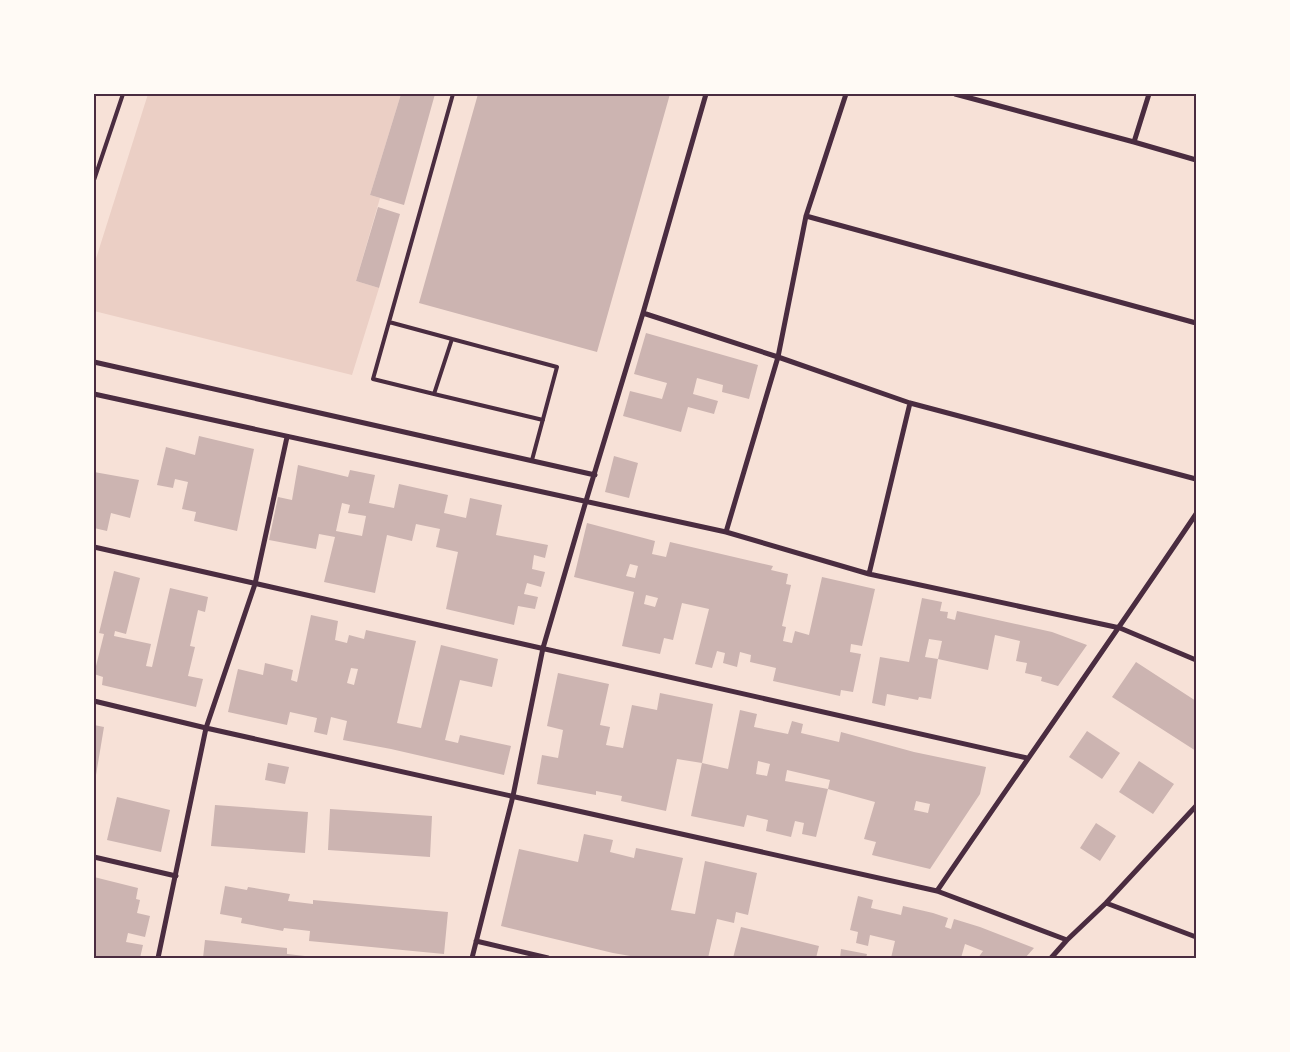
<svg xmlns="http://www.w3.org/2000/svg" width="1290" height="1052" font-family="'Noto Serif',serif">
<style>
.green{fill:#ebcfc5}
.building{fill:#ccb4b1;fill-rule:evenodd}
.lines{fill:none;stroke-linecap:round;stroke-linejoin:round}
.service{stroke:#4a2c40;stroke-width:4}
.minor{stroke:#4a2c40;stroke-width:5}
.neatline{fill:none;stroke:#4a2c40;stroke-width:2}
</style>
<rect width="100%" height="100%" fill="#f7e1d7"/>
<path class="green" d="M148,94h253l-31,101 10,3 -24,83 23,7 -27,87 -258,-64v-46z"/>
<path class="building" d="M401,94h34l-31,111 -34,-10z
M478,94h192l-73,258 -178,-49z
M378,207l22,7 -21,74 -23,-7z
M646,333l112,32 -9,34 -27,-7 1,-7 -26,-7 -4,16 25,7 -4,13 -26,-7 -7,25 -58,-16 7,-25 32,8 5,-16 -33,-9z
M199,436l55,13 -17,82 -43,-10 2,-9 -14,-3 6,-27 -13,-3 -2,9 -16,-3 9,-38 29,8z
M614,456l24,7 -9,35 -24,-6z
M298,465l50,12 2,-7 25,5 -6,28 25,5 5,-24 49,11 -4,18 22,5 4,-20 32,7 -6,30 52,10 -3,13 -11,-3 -2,14 13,3 -4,15 -14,-4 -3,11 14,3 -3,12 -17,-3 -4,19 -68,-16 12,-57 -22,-5 4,-18 -24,-5 -4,17 -25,-6 -12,58 -51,-11 11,-45 -16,-3 -3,15 -47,-9 9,-43 14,3zM342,503l8,2 -2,8 18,3 -4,20 -26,-5z
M94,472l45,8 -9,38 -19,-5 -4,18 -13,-3z
M587,523l68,18 -3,13 14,3 4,-15 103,24 -2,4 17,4 -2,10 5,1 -9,41 4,1 -3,14 9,2 3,-12 14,4 13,-58 53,12 -13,57 -11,-2 -1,8 11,2 -8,38 -12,-2 -1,6 -67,-15 3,-13 -26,-6 1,-7 -11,-3 -3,15 -14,-4 2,-10 -8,-2 -5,17 -17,-4 14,-55 -27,-6 -9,37 -9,-2 -4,16 -38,-8 12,-54 -60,-15zM630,564l8,2 -3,12 -9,-2zM646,595l12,3 -3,9 -11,-3z
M114,571l26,7 -14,56 -11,-3 -1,5 37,8 -5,22 6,1 18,-79 38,9 -3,15 -7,-2 -8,36 5,1 -7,29 15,3 -7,28 -94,-22 1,-8 -9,-3 10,-40 -5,-1z
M922,598l20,4 -2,9 8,1 -1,6 8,2 2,-9 95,21 35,13 -29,41 -17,-5 1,-4 -17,-4 2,-10 -11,-2 4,-20 -25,-6 -7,35 -50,-11 4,-18 -13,-2 -4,18 13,2 -7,40 -12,-2 -1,3 -31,-6 -2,12 -13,-3 8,-46 29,5z
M311,615l27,6 -3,19 12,3 2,-8 15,4 2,-9 50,11 -19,82 24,5 20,-83 57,14 -6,28 -32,-7 -15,60 13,3 2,-8 51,11 -7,29 -113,-26 -48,-9 4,-19 -16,-4 -4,18 -13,-3 3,-14 -27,-6 -3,13 -59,-13 10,-43 25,6 2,-12 28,7 -2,10 6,2zM351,668l7,1 -4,16 -7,-2z
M1136,662l60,39v50l-84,-54z
M558,673l51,11 -9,41 10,2 -4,18 17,3 9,-43 25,5 3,-17 53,11 -11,59 26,6 12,-59 17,4 -3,13 34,7 4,-13 11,3 -2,9 38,9 2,-10 73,20 72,15 -6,27 -50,75 -58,-14 4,-13 -12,-3 11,-37 -47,-13 2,-9 -43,-10 -2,11 43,8 -12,48 -14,-3 2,-11 -9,-2 -4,16 -25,-6 2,-11 -21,-5 -3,12 -53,-11 11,-53 -25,-4 -11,52 -45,-10 1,-5 -26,-5v4l-59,-11 5,-29 16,3 5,-28 -16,-4zM758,761l12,3 -3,12 -11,-2zM916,801l14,3 -2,9 -14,-3z
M94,725l10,2 -9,54h-1z
M1087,731l33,22 -18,26 -33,-22z
M1139,761l35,23 -21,30 -34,-22z
M268,763l21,4 -4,17 -20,-4z
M117,797l53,13 -9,42 -54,-12z
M215,805l93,7 -3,41 -94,-7z
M330,809l102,7 -2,41 -102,-7z
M1096,823l20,13 -16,25 -20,-13z
M584,834l29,6 -3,12 24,6 2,-10 47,10 -12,52 24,4 10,-53 52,12 -9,42 -12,-3 -2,11 -17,-4 -9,39h-66l-29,-5 -112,-27 18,-77 59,13z
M94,877l44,11 -2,11 4,1 -3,13 13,3 -5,21 -17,-4 -2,9 17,3 -3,13h-46z
M225,886l22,4 1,-3 42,7 -2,7 25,3v-4l135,12 -4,42 -135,-13 1,-10 -26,-3 -1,3 -42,-8 1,-5 -22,-4z
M858,896l15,4 -2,8 30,7 2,-9 30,7 15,5 -3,9 6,2 3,-10 26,8 54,21 -9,10h-47l5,-7 -18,-7 -4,14h-70l4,-17 -25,-6 -2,11 -12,-3 2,-11 -8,-2z
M741,927l78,19 -3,12h-83z
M205,940l82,8v6l18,2v2h-102z
M841,949l26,5 -1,4h-26z"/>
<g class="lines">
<path class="service" d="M94,180l29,-86
M389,322l63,17
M434,394l-61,-15 80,-285
M532,460l25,-93 -105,-28 -18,55 109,26"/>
<path class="minor" d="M955,94l179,48 62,18
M1134,142l15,-48
M806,216l390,107
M643,313l135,44 132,46 286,76
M94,362l501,113
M94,394l632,138 143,42 251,54 76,32
M726,532l52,-175 28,-141 40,-122
M94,547l933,211
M869,574l41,-171
M94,701l112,27 731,163 130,49
M94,857l82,19
M937,891c86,-126 174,-251 259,-377
M1106,903l90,34
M476,941l72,17
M158,958l48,-230 49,-144 32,-147
M472,958l41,-162 30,-148 43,-147 57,-188 63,-219
M1051,958l16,-18 39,-37 90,-97"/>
</g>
<rect width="1290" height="1052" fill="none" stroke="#fffaf5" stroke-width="190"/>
<rect x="95" y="95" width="1100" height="862" class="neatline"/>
</svg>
